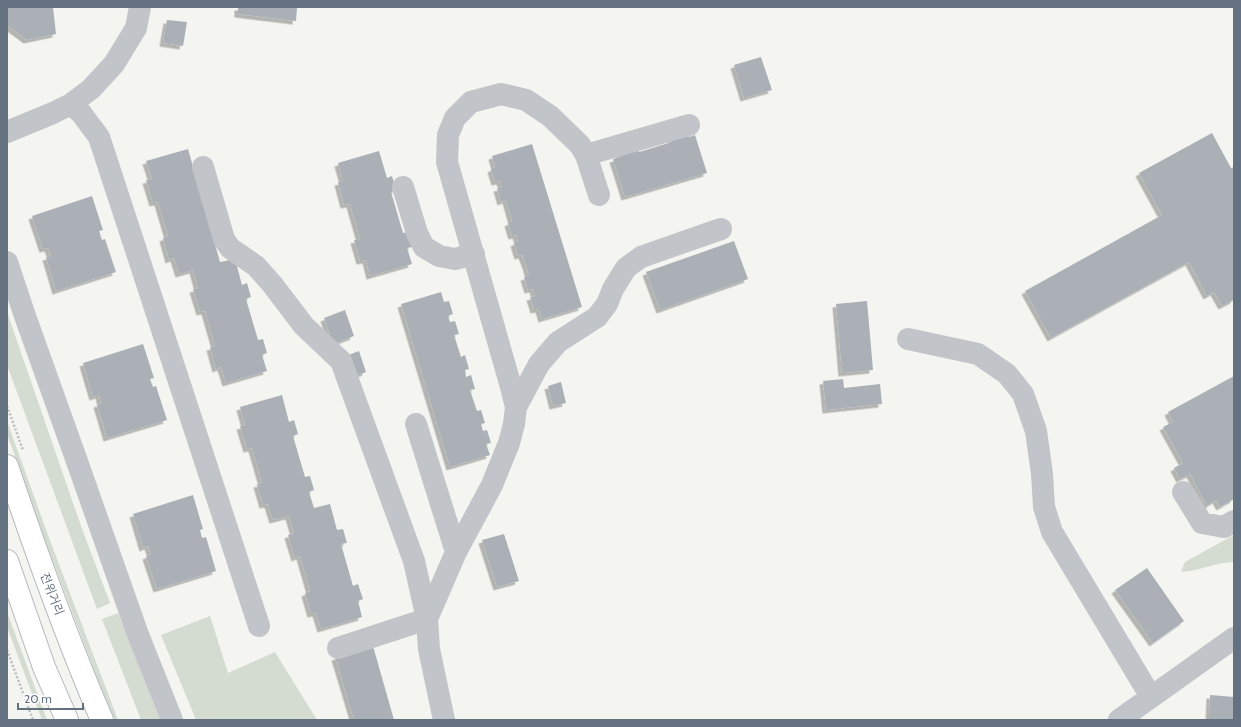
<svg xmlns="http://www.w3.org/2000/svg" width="1241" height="727" font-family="Cabin,'Noto Sans KR',sans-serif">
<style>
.green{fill:#d4dbd1}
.building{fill:#aab0b6;filter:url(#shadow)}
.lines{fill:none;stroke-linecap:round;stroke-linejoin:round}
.major-casing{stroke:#b4b8bc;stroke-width:24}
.path{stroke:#bbbdbf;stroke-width:2.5;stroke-dasharray:2 2;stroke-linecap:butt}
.minor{stroke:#c1c4c8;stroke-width:22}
.major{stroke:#fff;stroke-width:22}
.labels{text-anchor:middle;stroke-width:4;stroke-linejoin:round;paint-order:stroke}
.street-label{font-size:12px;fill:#637181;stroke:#fff}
</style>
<defs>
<filter id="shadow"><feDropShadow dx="-3.5" dy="3.5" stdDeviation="0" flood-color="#0004"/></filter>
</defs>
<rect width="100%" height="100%" fill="#f4f4f0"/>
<path class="green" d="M7,312l74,214 29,77 -13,6 -90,-244z
M7,421l42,117 69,182h-5l-68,-180 -38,-106z
M1234,535v27c-18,0 -35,9 -53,10l4,-10z
M7,612l40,108h-5l-35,-93z
M118,613l42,107h-19l-39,-101z
M210,616l18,57 47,-21 42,68h-121l-35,-85z"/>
<path class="building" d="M7,7h46l3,27 -29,6 -20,-15z
M238,7h59l-1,14 -58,-7z
M167,20l20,2 -4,24 -20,-3z
M761,57l11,33 -28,8 -10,-33z
M688,132l1,5 6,-2 12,38 -82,24 -12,-38 7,-2 -1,-5 18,-5 2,5 33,-10 -2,-4z
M1212,133l19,35 3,-1v133l-12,6 -8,-14 -7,4 -18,-34 -138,76 -26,-47 137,-76 -23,-42z
M532,144l50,163 -40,12 -3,-10 -5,1 -4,-13 5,-1 -2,-7 -5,1 -4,-13 5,-1 -3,-11 -4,-10 -4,1 -4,-13 4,-2 -2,-6 -4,1 -4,-13 4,-2 -6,-21 -5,2 -4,-14 5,-1 -2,-6 -5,1 -4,-13 4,-2 -3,-11z
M188,149l32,113 15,-3 7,26 5,-2 4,14 -5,2 12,41 5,-1 4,14 -5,2 5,16 -41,12 -5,-16 -5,2 -6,-22 5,-1 -10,-35 -5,1 -7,-23 5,-1 -5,-18 -14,4 -5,-16 -5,2 -6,-22 5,-2 -10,-34 -5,1 -7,-23 6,-1 -6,-18z
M379,151l8,27 5,-2 4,14 -5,2 12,41 5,-1 4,15 -5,1 5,16 -42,12 -4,-16 -6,1 -6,-21 6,-1 -10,-35 -6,1 -6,-23 5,-1 -5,-18z
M92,196l11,34 -4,1 3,9 3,-1 11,33 -60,19 -10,-34 5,-1 -3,-8 -5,1 -11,-33z
M734,241l14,38 -88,31 -14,-38z
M441,292l3,10 5,-1 4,13 -5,2 2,6 5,-1 4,13 -5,1 7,22 4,-2 4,14 -4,1 1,7 5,-2 4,14 -5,1 7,21 4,-1 4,13 -4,1 2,7 4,-1 4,13 -5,1 4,11 -40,12 -49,-163z
M867,301l6,69 -31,3 -6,-69z
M345,310l9,26 -21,8 -9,-26z
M143,344l11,34 -4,1 3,8 3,-1 11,34 -60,18 -10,-34 4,-1 -2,-8 -6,2 -10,-34z
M359,351l7,21 -12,5 -8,-21z
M1234,376v123l-14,8 -4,-7 -9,6 -17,-32 -10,5 -6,-11 9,-5 -20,-36 10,-5 -5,-10z
M843,379l1,9 36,-4 2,20 -56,6 -3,-29z
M561,382l5,21 -13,3 -5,-20z
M282,395l7,27 5,-2 4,14 -5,2 12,41 5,-1 4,14 -5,2 5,16 16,-4 7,26 6,-1 4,14 -6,1 12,42 5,-2 5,15 -5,2 4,16 -41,12 -5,-16 -5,1 -6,-21 5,-2 -10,-35 -5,2 -7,-23 6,-2 -5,-17 -16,4 -5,-16 -5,1 -6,-21 5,-1 -10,-35 -5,1 -7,-23 5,-1 -5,-18z
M193,495l10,34 -3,1 2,8 4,-1 10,34 -59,18 -11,-33 5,-2 -3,-8 -5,2 -10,-34z
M504,534l15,47 -22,6 -15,-47z
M1147,568l37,53 -31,22 -38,-53z
M373,646l21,74h-40l-19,-63z
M1210,695l24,2v23h-25z"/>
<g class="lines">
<g class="major-casing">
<path id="major" d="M7,466c29,86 59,171 95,254
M7,561l37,106 23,53"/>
</g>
<path class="path" d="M7,406l16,44
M7,650l26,70"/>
<path class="minor" d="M71,104l10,9 18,24 160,489
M7,132l46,-19 18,-9 20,-15 23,-25 22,-36 4,-21
M586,155l103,-30
M203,167l21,72 6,9 26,18 16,18 32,42 37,35 73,200 13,58 2,30 15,71
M403,187l14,46 7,14 15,9 16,3 19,-5
M7,262l18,54 54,151 58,165 35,88
M908,339l70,15 29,20 16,20 13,37 6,43 2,33 8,25 99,165
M516,407l23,-43 19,-22 39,-25 10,-13 6,-15 13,-21 15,-11 80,-28
M416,424l40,128
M1183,492l19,31 22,4 10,-6
M338,648l89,-29 29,-67 36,-67 17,-42 5,-19 2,-17 -5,-20 -64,-225 1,-27 7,-17 16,-16 30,-8 25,6 24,16 30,29 6,10 13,40
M1119,720l115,-82"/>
<use href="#major" class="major"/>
</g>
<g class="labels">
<g class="street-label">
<text transform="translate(52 594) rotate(69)" y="4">전위거리</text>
</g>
</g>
<rect width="1241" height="727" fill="none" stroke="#637181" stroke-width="16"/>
<path d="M18 703v6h65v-6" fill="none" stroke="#637181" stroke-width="2"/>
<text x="24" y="703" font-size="12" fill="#637181" stroke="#ffffff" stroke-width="3" paint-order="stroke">20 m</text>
</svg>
